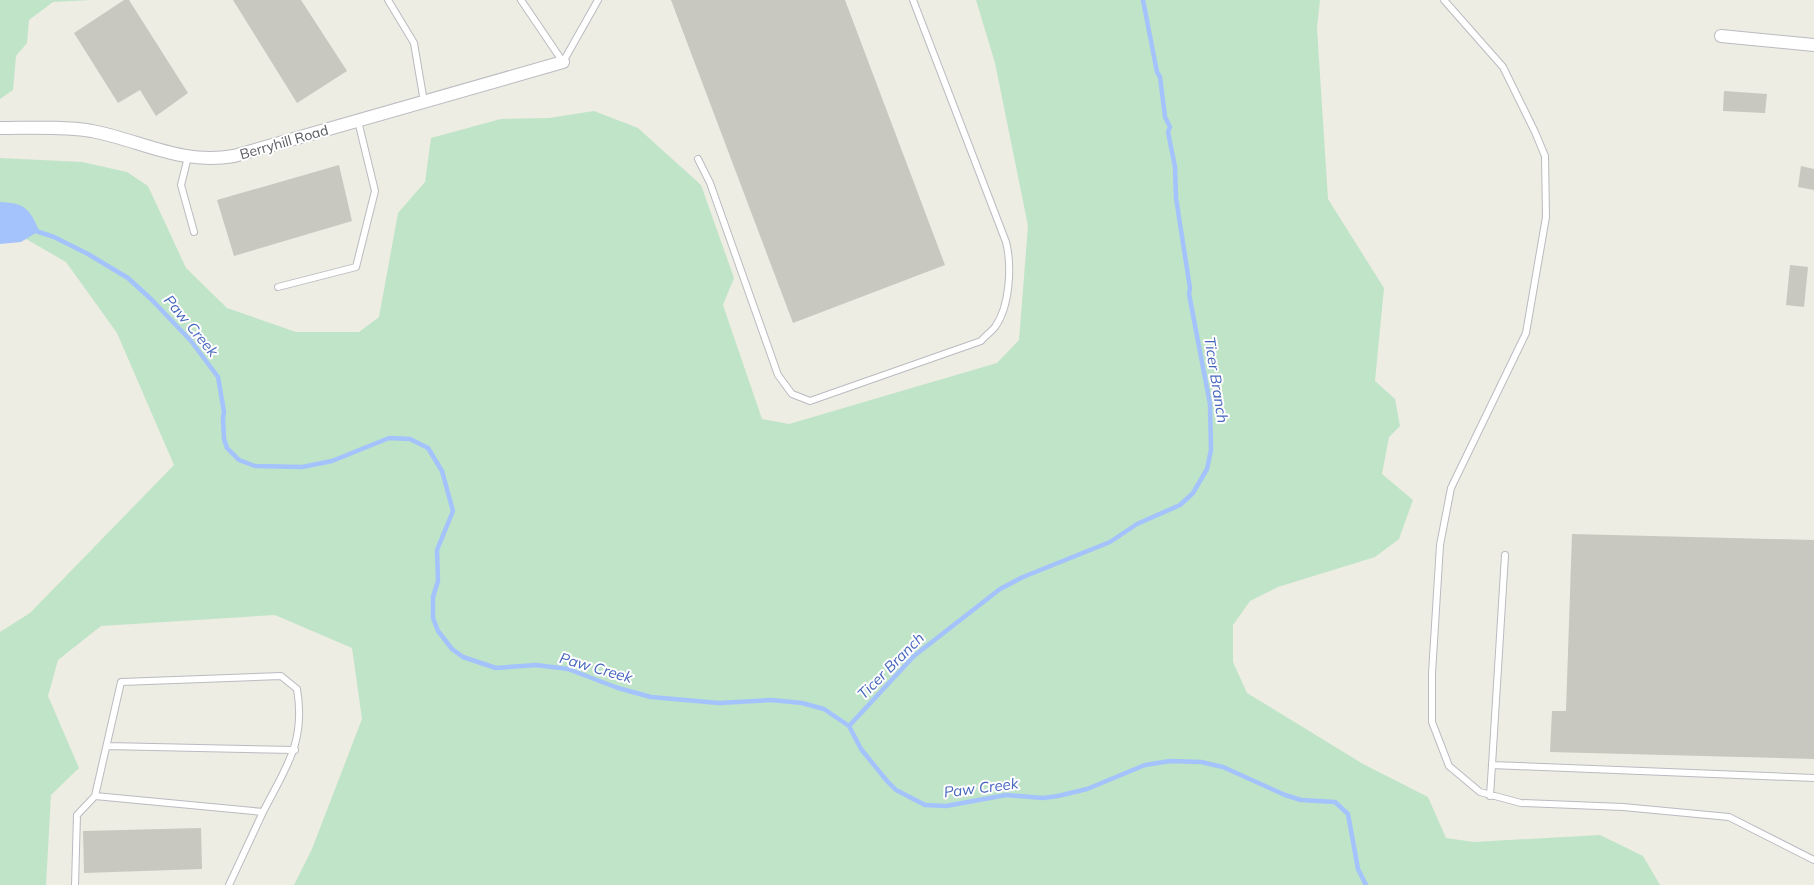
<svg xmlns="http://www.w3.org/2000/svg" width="1814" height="885" font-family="Mulish,sans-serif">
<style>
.green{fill:#c0e4c8}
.water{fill:#a4c2fc}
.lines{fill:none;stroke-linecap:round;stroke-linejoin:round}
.stream{stroke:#a4c2fc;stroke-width:4.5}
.building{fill:#c8c7c0}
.lane-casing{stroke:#babbc1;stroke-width:8}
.street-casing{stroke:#babbc1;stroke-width:14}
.lane{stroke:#fff;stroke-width:6}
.street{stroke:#fff;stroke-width:12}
.labels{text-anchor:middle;stroke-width:4;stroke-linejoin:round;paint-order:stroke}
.street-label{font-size:14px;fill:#5b5d63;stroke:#fff}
.water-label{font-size:15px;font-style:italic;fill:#4767bf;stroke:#fff}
</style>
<rect width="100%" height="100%" fill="#edede3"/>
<path class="green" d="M0,0h91l-38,2 -24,18 -2,23 -11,13 -3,34 -13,9z
M976,0h344l-3,28 11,171 56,89 -9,93 20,18 5,27 -11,11 -7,37 31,26 -14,39 -24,18 -97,30 -28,14 -17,24v37l14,31 116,71 65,33 18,41 28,4 126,-7 43,21 17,29h-1366l18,-36 50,-130 -10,-71 -77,-33 -174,11 -43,34 -10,36 31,72 -28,27 -5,90h-46v-253l30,-19 144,-148 -57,-132 -51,-71 -66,-38v-66l82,4 45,10 21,14 38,82 41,40 69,24h63l20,-15 19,-104 27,-31 6,-44 70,-19 48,-1 45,-7 44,17 63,57 33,93 -11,27 39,114 27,5 208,-61 22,-23 9,-114 -33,-163z"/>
<path class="water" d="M0,202c25,1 30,7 39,29l-18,11 -21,2z"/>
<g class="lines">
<path class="stream" d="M33,230l21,7 34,17 40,24 24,22 39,41 27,36 6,35 -1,6 1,21 3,9 12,12 16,6 47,1 30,-6 57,-23 21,1 18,9 14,23 11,40 -16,39 1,31 -5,16v21l5,13 14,18 11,8 33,11 40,-3 32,4 50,19 33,9 68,6 52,-3 31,3 22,6 25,17 12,23 26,32 9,9 29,15 21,1 60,-11 37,3 15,-2 29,-7 58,-24 25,-4 31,1 22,5 62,28 16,5 34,2 13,12 10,55 8,16
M849,726l65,-70 86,-67 23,-12 87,-35 27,-18 43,-19 13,-12 14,-24 4,-19 -1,-46 -21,-110 1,-6 -14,-90 -1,-31 -7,-35 2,-5 -5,-10 -5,-40 -3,-5 -14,-72"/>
</g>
<path class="building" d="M124,0h5l59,93 -32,23 -16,-26 -22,13 -44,-70z
M233,0h68l46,71 -50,32z
M671,0h174l100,265 -152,58z
M1724,91l43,3 -2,19 -42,-2z
M339,165l13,56 -118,35 -17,-56z
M1801,166l13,3v21l-16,-3z
M1790,265l18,2 -4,40 -18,-2z
M1572,534l242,6v219l-264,-7 2,-41h14z
M201,828l1,41 -118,4 -1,-42z"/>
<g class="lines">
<g class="lane-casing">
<path id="lane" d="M388,0l26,43 10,59
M521,0l42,62 35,-62
M1444,0l59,67 32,65 10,24 1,61 -20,116 -75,155 -11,57 -8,128v49l17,44 31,26 41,11 102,4 106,10 85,43
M188,157l-7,28 13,47
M698,159l12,24 68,192 14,19 18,7 171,-60c4,-5 10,-9 14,-14 15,-21 17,-61 11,-85l-93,-242
M278,287l78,-20 19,-76 -17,-70
M107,746l188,4
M1492,765l13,-210
M95,796l26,-114 160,-6 16,13c9,53 -11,78 -34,123
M1490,796l2,-31 322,13
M75,885l2,-70 18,-19 168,16 -34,73"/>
</g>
<g class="street-casing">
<path id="street" d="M1721,36l93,9
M0,128c30,0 62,-2 92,3 51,10 88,34 142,25l329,-94"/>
</g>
<use href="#lane" class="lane"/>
<use href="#street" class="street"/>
</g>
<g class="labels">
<g class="street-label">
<text transform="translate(284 142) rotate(-16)" y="5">Berryhill Road</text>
</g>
<g class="water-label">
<text transform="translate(191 326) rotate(50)" y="5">Paw Creek</text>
<text transform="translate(1216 380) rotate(81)" y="5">Ticer Branch</text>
<text transform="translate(891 666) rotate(-45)" y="5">Ticer Branch</text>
<text transform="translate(596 668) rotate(16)" y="5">Paw Creek</text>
<text transform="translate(981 788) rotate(-7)" y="5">Paw Creek</text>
</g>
</g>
</svg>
